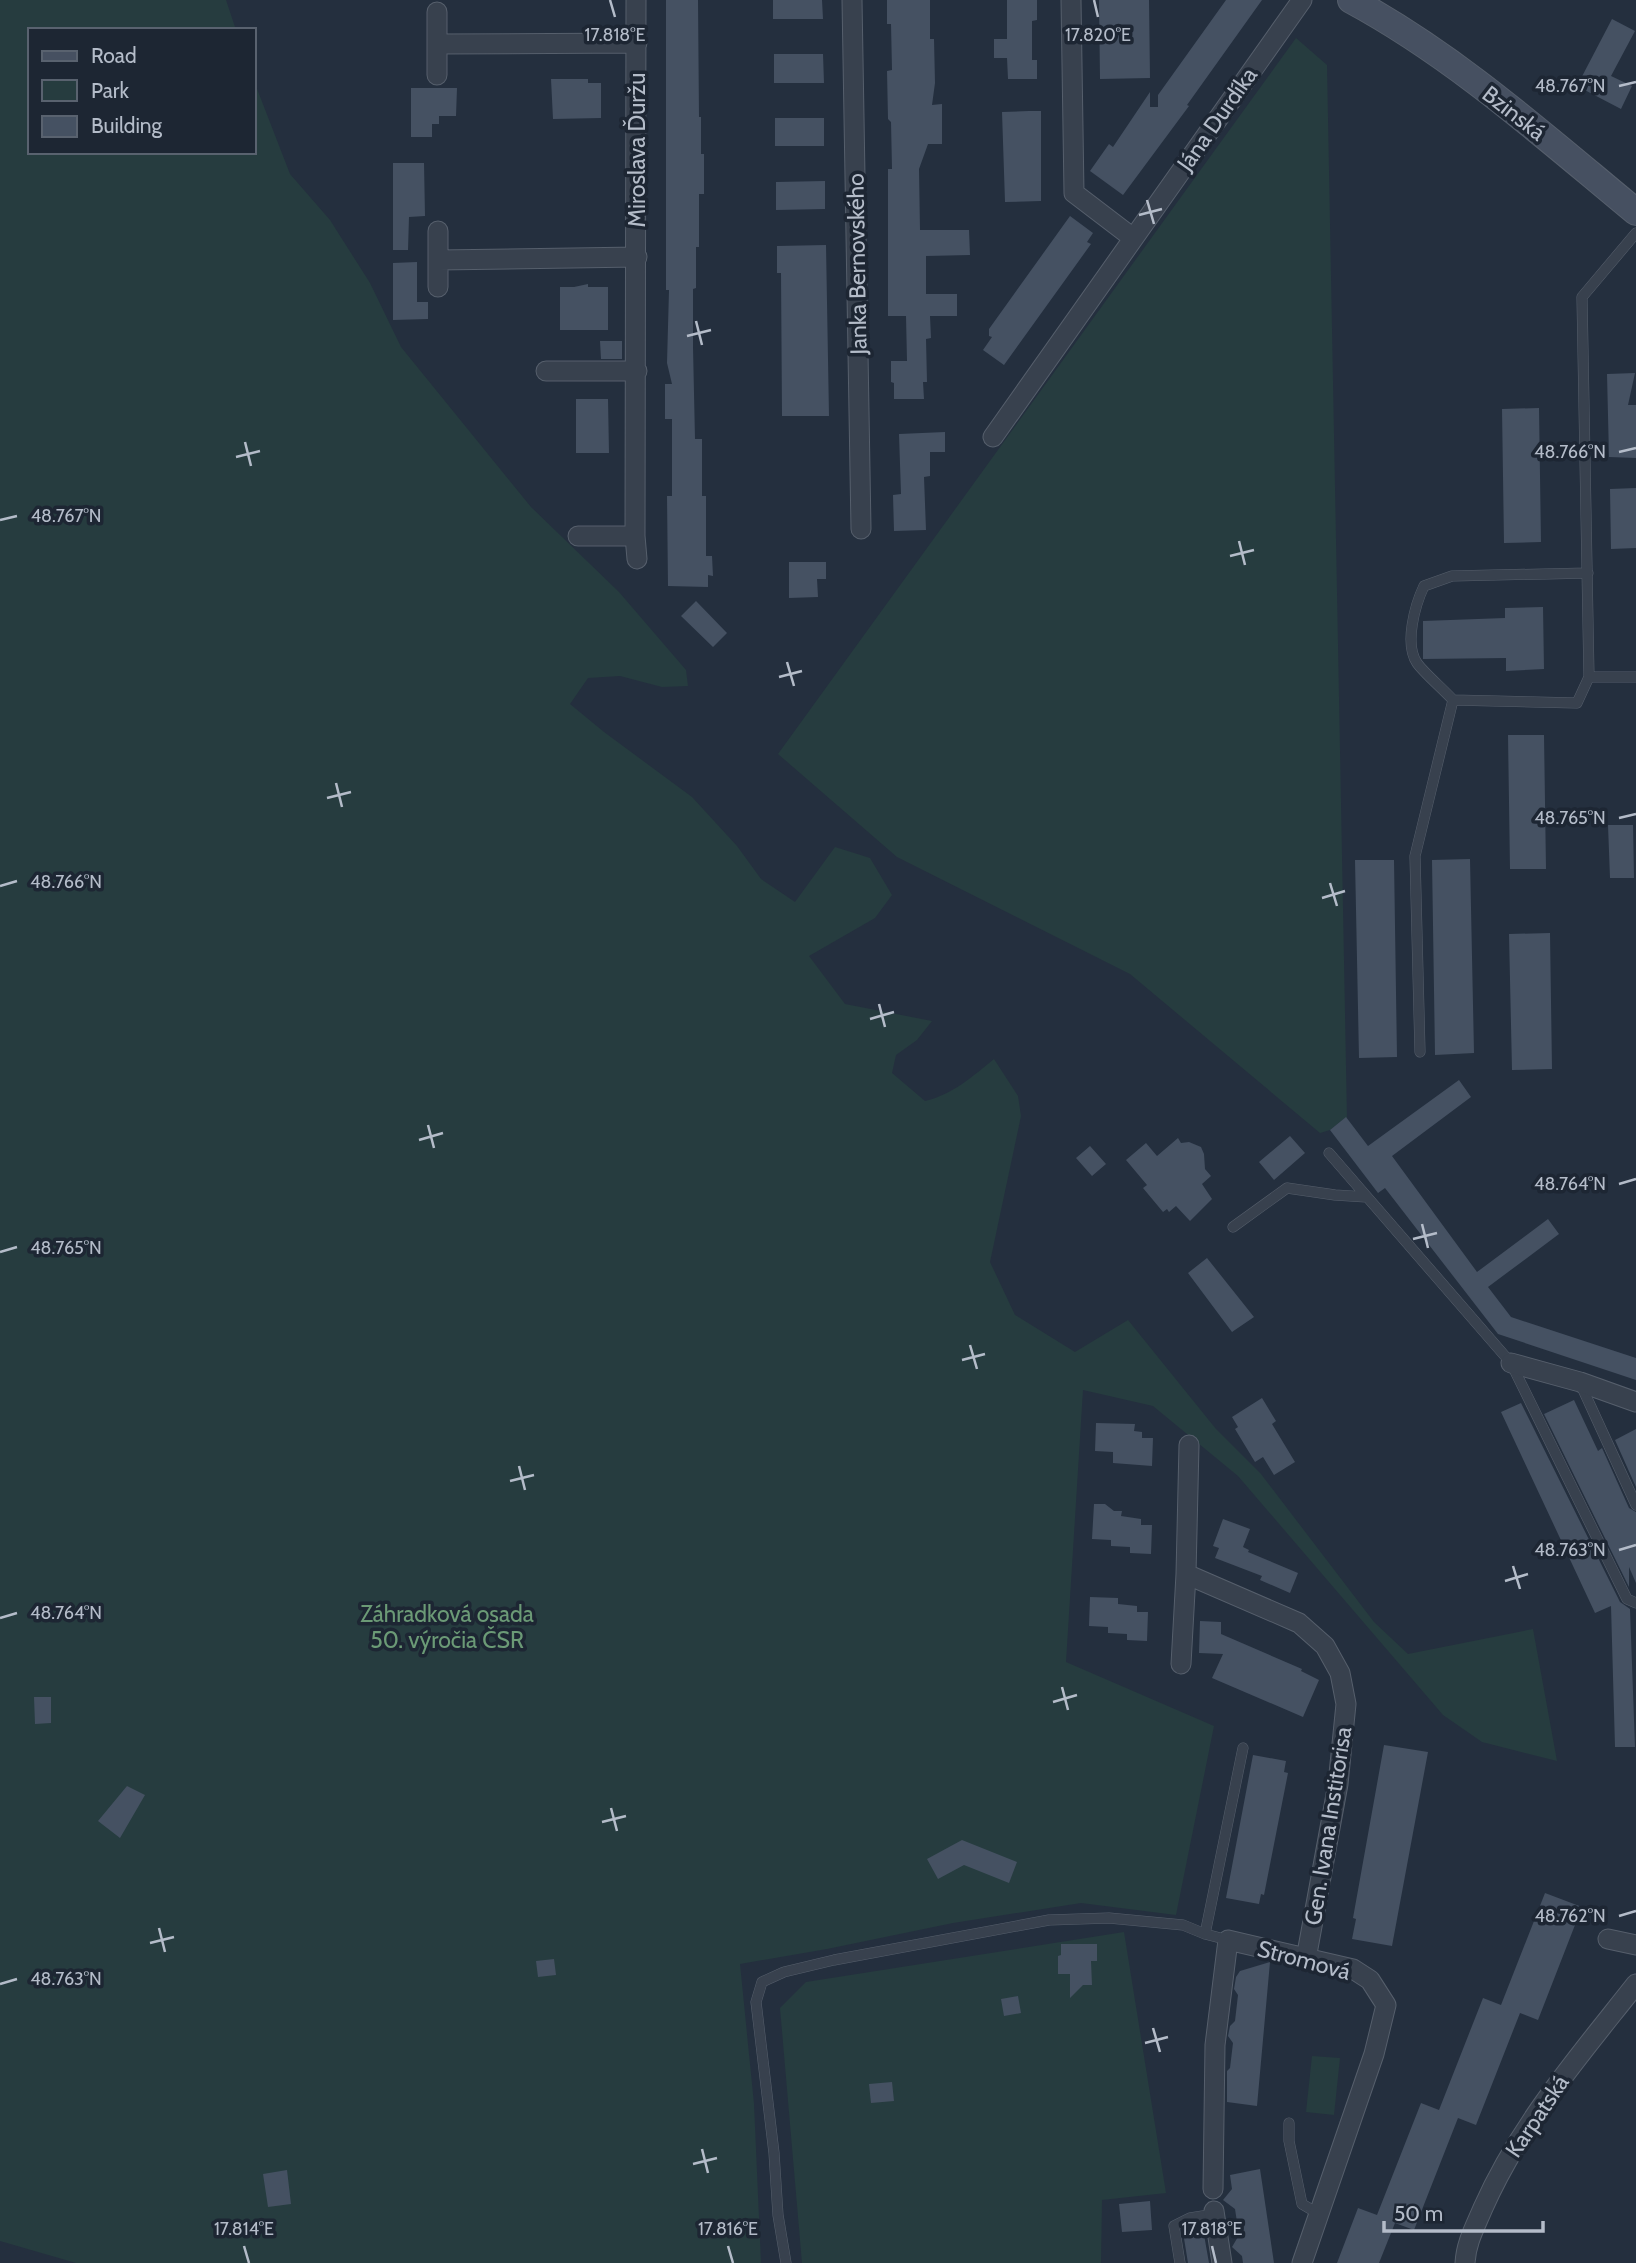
<svg xmlns="http://www.w3.org/2000/svg" width="1636" height="2263" font-family="Cabin,sans-serif">
<style>
.green{fill:#263c3f}
.building{fill:#455162}
.lines{fill:none;stroke-linecap:round;stroke-linejoin:round}
.lane-casing{stroke:#565f6c;stroke-width:11}
.street-casing{stroke:#565f6c;stroke-width:21}
.secondary-casing{stroke:#565f6c;stroke-width:28}
.lane{stroke:#38414e;stroke-width:10}
.street{stroke:#38414e;stroke-width:19}
.secondary{stroke:#465061;stroke-width:26}
.ticks{fill:none;stroke:#b4bcc9;stroke-width:2.5}
.labels{text-anchor:middle;stroke-width:7;stroke-linejoin:round;paint-order:stroke}
.street-label{font-size:23px;fill:#b4bcc9;stroke:#1d2633}
.park-label{font-size:23px;fill:#6b9a76;stroke:#1d2633}
.ticks-label{font-size:18px;text-anchor:middle;fill:#b4bcc9;stroke:#1d2633;stroke-width:7;stroke-linejoin:round;paint-order:stroke}
</style>
<rect width="100%" height="100%" fill="#242f3e"/>
<path class="green" d="M0,0h226l10,30h-206v122h224v-71l36,93 40,46 40,63 31,64 130,160 88,85 67,78 2,16 -26,1 -42,-11 -32,2 -18,26 34,28 88,65 45,49 24,33 34,23 40,-55 35,11 22,37 -17,23 -66,38 36,48 87,17 -15,19 -21,15 -4,18 33,28c27,-6 48,-25 69,-42l24,37 3,20 -31,146 25,53 60,37 53,-32 88,109 45,45 113,148 34,32 125,-25 24,132 -75,-19 -39,-27 -205,-239 -85,-70 -70,-16 -17,272 148,64 -38,189 -95,-12 -128,20 -126,26 -87,15 14,140 7,159h-685l-76,-22z
M1296,38l31,27 20,1054 -2,-1 -15,12 -10,3 -190,-159 -233,-117 -119,-103z
M1124,1932l42,261 -64,7 -1,63h-299l-22,-255 26,-26z
M1312,2056l28,2 -6,57 -28,-3z"/>
<path class="building" d="M666,0h32l1,117h2v37h3v40h-5v53h-3v41l-3,1v58l2,92h7v57h4v60h6l1,20 -5,-1v12l-40,-1 -1,-90h5v-77h-7v-35h7l-5,-21 2,-73h-3z
M773,0h49l1,19h-50z
M887,0h43v39h4l1,44 -3,22 10,-1v40h-14l-9,25 1,61h49l1,25 -44,1v38h31v22h-27l1,22 -5,1 1,43h-4l1,17h-30v-16l-3,-1v-21h16l-1,-45h-18v-147h4l-1,-47 -3,-3 -1,-48 5,-1 -1,-46h-4z
M1007,0h30v20l-5,1v39h5v19h-29l-1,-21h-13v-19h13z
M1099,0h50l1,78 -50,1z
M1226,0h36l-75,105 2,1 -66,89 -33,-24 19,-27 4,3 37,-55v15h8v-12z
M1612,19l23,12 -24,45 21,10 -11,23 -44,-23z
M774,54h49l1,29h-50z
M551,79h37v4h13v35l-48,1z
M411,88h46l-1,28h-17v8h-7v13h-21z
M1029,111h12v90l-36,1 -3,-90z
M775,118h49v28h-49z
M393,163h31l1,53 -16,1 -1,33h-15z
M825,181v28l-49,1v-28z
M1070,216l23,17 -6,9 4,2 -87,121 -21,-15 9,-13 -3,-1v-7z
M826,245l3,171h-47l-1,-143h-4v-27z
M417,262v40h11v17l-35,1v-57z
M588,284v3h20v43h-48v-43h14z
M600,341h22v18h-21z
M1635,373l-7,32h8v53l-27,-1 -2,-83z
M576,399h32l1,54h-33z
M1539,408l2,134 -37,1 -2,-134z
M945,432v20h-15v24l-6,1 2,53 -32,1 -1,-36 8,-1 -2,-60z
M1636,488v60l-25,1 -1,-60z
M789,562h37v17h-9l1,18 -29,1z
M696,601l31,32 -14,14 -32,-31z
M1543,607l1,62 -38,2v-13l-83,1v-38l82,-3v-10z
M1508,735h36l2,134h-36z
M1608,825h25l1,53h-24z
M1470,859l4,194 -39,2 -3,-195z
M1355,860h39l3,197 -38,1z
M1550,933l2,136 -40,1 -3,-136z
M1459,1080l12,17 -79,59 85,116 71,-53 11,15 -71,53 23,30 125,41v22l-138,-46 -113,-146 -7,5 -48,-63 16,-13 22,29z
M1290,1136l15,17 -31,27 -15,-18z
M1178,1138l3,5 8,-1 12,5 3,7 1,15 6,7 -9,8 10,15 -22,22 -14,-15 -7,6 -2,-3 -4,3 -20,-24 4,-3 -21,-25 20,-17 11,13z
M1090,1146l16,18 -14,12 -16,-18z
M1207,1258l47,59 -22,15 -44,-59z
M1262,1398l14,23 -4,3 23,38 -21,13 -11,-18 -8,5 -20,-33 3,-2 -6,-10z
M1574,1400l24,51 4,-3 27,60 7,4v71l-7,-16v20l-85,-173z
M1521,1403l99,199 10,7 5,138h-20l-4,-141 -16,7 -94,-201z
M1096,1423l39,1 -1,7 8,1v6h11l-1,28 -39,-3v-11l-18,-1z
M1636,1429v58l-21,-47z
M1094,1504h11l9,7h8l-1,5 20,3v6h11l-1,29 -21,-1v-6l-19,-1v-6l-19,-1z
M1223,1519l27,10 -7,18 6,3 -1,2 50,21 -8,20 -30,-13 2,-4 -47,-18 4,-10 -6,-2z
M1090,1597l28,1v6l19,2v6h11l-1,29 -20,-1v-6l-19,-1v-6l-19,-1z
M1200,1621l21,1v12l81,35 -1,2 18,9 -16,37 -91,-39 11,-24 -24,-1z
M34,1697h17v26l-16,1z
M1384,1745l44,7 -36,194 -40,-7 4,-20 -3,-1z
M1253,1755l33,6 -2,11 4,1 -24,122 -3,-1 -2,10 -33,-6z
M127,1786l18,9 -25,43 -22,-17z
M962,1840l55,22 -8,21 -45,-18 -26,14 -11,-20z
M1545,1893l37,14 -44,113 -18,-7 -44,112 -18,-7 -44,112 -19,-7 -16,40h-42l21,-55 19,7 44,-112 18,7 44,-112 18,7z
M1061,1944h36v17h-6l1,24h-9l-13,13v-24h-12v-18l3,-1z
M554,1959l2,16 -18,2 -2,-16z
M1270,1962l-13,144 -30,-4v-31l3,-3 3,-25 -5,-7 2,-10 5,-5 3,-26 -4,-6 2,-12 4,-6z
M1018,1996l3,17 -17,3 -3,-17z
M892,2082l2,19 -23,2 -2,-19z
M1260,2169l14,94h-31l-1,-7 -10,-9 7,-12 -4,-26 -12,-9 9,-11 -2,-14z
M287,2170l4,34 -23,3 -5,-33z
M1150,2201l2,29 -30,2 -3,-28z
M1203,2229l6,34h-21l-5,-31z"/>
<g class="lines">
<g class="lane-casing">
<path id="lane" d="M1636,233l-54,64 7,380h47
M1453,700c-10,-11 -29,-27 -36,-37 -13,-19 -2,-58 7,-77l28,-10 136,-3
M1420,1052l-5,-196 38,-156 124,3 12,-26
M1329,1153l182,210 116,236 9,4
M1233,1227l54,-39 48,7 31,2
M1580,1383l56,122
M1205,1934l38,-186
M1289,2123v18l13,63 17,10
M786,2263l-8,-48 -4,-62 -18,-151 6,-20 22,-10 50,-12 215,-40 60,-2 74,7 22,9 23,6
M1180,2263l-6,-37 16,-8 25,-4"/>
</g>
<g class="street-casing">
<path id="street" d="M636,0l-1,536 2,23
M852,0l9,529
M1071,0l3,193 59,45
M437,12v63
M437,44l200,-1
M438,231v56
M438,260l199,-3
M546,371h91
M993,437l309,-437
M578,536h57
M1511,1363l69,19 56,20
M1189,1445l-3,129 113,49 26,23 15,27 6,31 -8,80 -32,175
M1181,1664l5,-90
M1608,1939l28,6
M1213,2189l2,-144 13,-105 125,29 17,11 16,25 -12,49 -72,209
M1214,2211l8,52
M1465,2263c1,-20 10,-36 18,-55 37,-84 97,-153 153,-224"/>
</g>
<g class="secondary-casing">
<path id="secondary" d="M1351,0c104,56 194,137 285,212"/>
</g>
<use href="#lane" class="lane"/>
<use href="#street" class="street"/>
<use href="#secondary" class="secondary"/>
</g>
<path class="ticks" d="M610,0l5,17M1094,0l4,17M1619,86l17,-4M1147,200l7,24M1139,215l23,-6M696,321l6,24M687,336l24,-6M245,442l6,24M1619,452l17,-4M236,457l24,-6M0,520l17,-4M1239,541l6,24M1230,556l24,-6M787,662l7,24M779,677l23,-6M336,783l6,24M327,798l24,-6M1619,818l17,-4M1330,883l7,23M0,886l17,-5M1322,898l23,-7M879,1004l6,23M870,1019l24,-7M428,1125l6,23M419,1140l24,-7M1619,1184l17,-5M1422,1224l6,24M1413,1239l24,-6M0,1252l17,-5M970,1345l7,24M962,1360l23,-6M519,1466l6,24M510,1481l24,-6M1619,1550l17,-5M1513,1566l7,23M1505,1581l23,-7M0,1618l17,-5M1062,1687l6,23M1053,1702l24,-7M611,1808l6,23M602,1822l24,-6M1619,1916l17,-5M159,1928l6,24M150,1943l24,-6M0,1984l17,-5M1153,2028l7,24M1145,2043l23,-6M702,2149l6,24M693,2164l24,-6M244,2246l5,17M728,2246l5,17M1212,2246l4,17"/>
<g class="labels">
<g class="street-label">
<text transform="translate(1514 113) rotate(38)" y="8">Bzinská</text>
<text transform="translate(1217 119) rotate(-55)" y="8">Jána Durdíka</text>
<text transform="translate(637 150) rotate(-90)" y="8">Miroslava Ďuržu</text>
<text transform="translate(857 264) rotate(-91)" y="8">Janka Bernovského</text>
<text transform="translate(1328 1826) rotate(-81)" y="8">Gen. Ivana Institorisa</text>
<text transform="translate(1304 1960) rotate(15)" y="8">Stromová</text>
<text transform="translate(1537 2116) rotate(-56)" y="8">Karpatská</text>
</g>
<g class="park-label">
<text x="447" y="1622">Záhradková osada<tspan x="447" dy="26">50. výročia ČSR</tspan></text>
</g>
</g>
<g class="ticks-label">
<text x="615" y="41">17.818°E</text>
<text x="1098" y="41">17.820°E</text>
<text x="1570" y="92">48.767°N</text>
<text x="1570" y="458">48.766°N</text>
<text x="66" y="522">48.767°N</text>
<text x="1570" y="824">48.765°N</text>
<text x="66" y="888">48.766°N</text>
<text x="1570" y="1190">48.764°N</text>
<text x="66" y="1254">48.765°N</text>
<text x="1570" y="1556">48.763°N</text>
<text x="66" y="1619">48.764°N</text>
<text x="1570" y="1922">48.762°N</text>
<text x="66" y="1985">48.763°N</text>
<text x="244" y="2235">17.814°E</text>
<text x="728" y="2235">17.816°E</text>
<text x="1212" y="2235">17.818°E</text>
</g>
<rect x="28" y="28" width="228" height="126" fill="#1d2633" stroke="#59626f" stroke-width="2"/>
<rect x="42" y="51" width="35" height="10" fill="#465061" stroke="#59626f" stroke-width="2"/>
<text x="91" y="63" font-size="21" fill="#b4bcc9">Road</text>
<rect x="42" y="80" width="35" height="21" fill="#263c3f" stroke="#59626f" stroke-width="2"/>
<text x="91" y="98" font-size="21" fill="#b4bcc9">Park</text>
<rect x="42" y="116" width="35" height="21" fill="#455162" stroke="#59626f" stroke-width="2"/>
<text x="91" y="133" font-size="21" fill="#b4bcc9">Building</text>
<path d="M1384 2221v10h159v-10" fill="none" stroke="#b4bcc9" stroke-width="3.5"/>
<text x="1394" y="2221" font-size="21" fill="#b4bcc9" stroke="#1d2633" stroke-width="5" paint-order="stroke">50 m</text>
</svg>
